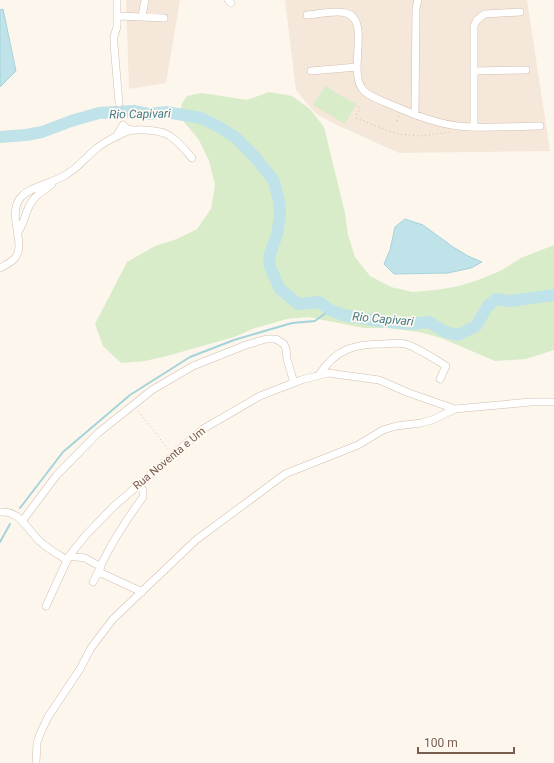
<svg xmlns="http://www.w3.org/2000/svg" width="554" height="763" font-family="Roboto,sans-serif">
<style>
.residential{fill:#f5e8da}
.green{fill:#d8ecc9}
.water{fill:#bfe3e8;stroke:#a5d3da}
.lines{fill:none;stroke-linecap:round;stroke-linejoin:round}
.stream{stroke:#a5d3da;stroke-width:2}
.river{stroke:#bfe3e8;stroke-width:12}
.street-casing{stroke:#d1beb0;stroke-width:8}
.path{stroke:#d9b8a5;stroke-width:1;stroke-dasharray:1 3;stroke-linecap:butt}
.street{stroke:#fff;stroke-width:7}
.labels{text-anchor:middle;stroke-width:3.5;stroke-linejoin:round;paint-order:stroke}
.street-label{font-size:11px;fill:#7a5c4d;stroke:#fffaf3}
.water-label{font-size:12px;font-style:italic;fill:#437c86;stroke:#fffaf3}
</style>
<rect width="100%" height="100%" fill="#fdf6ec"/>
<path class="residential" d="M126,0h54l-14,83 -37,6z
M285,0h242l23,151 -151,2 -62,-28 -21,-11 -20,-24z"/>
<path class="green" d="M325,86l31,18 -11,20 -32,-19z
M269,92l23,4 18,13 14,18 21,86 3,22 7,22 15,19 21,11 22,5 23,-2 23,-4 22,-7 21,-9 19,-12 33,-13v105l-28,9 -31,2 -54,-23 -22,-6 -30,-4h-25l-56,-11 -21,2 -32,9 -21,9 -67,19 -22,5 -24,2 -18,-17 -8,-22 32,-62 28,-16 22,-7 20,-10 14,-20 4,-24 -6,-24 -10,-21 -15,-18 -3,-17 6,-9 15,-3 45,7z"/>
<path class="water" d="M3,9l13,62 -16,16v-77z
M405,219l18,6 30,22 15,9 14,6 -11,6 -23,5 -54,1 -10,-10 6,-14 5,-23z"/>
<g class="lines">
<path class="stream" d="M20,508l43,-56 67,-57 60,-38 44,-17 58,-17 23,-2 15,-11
M0,542l10,-18"/>
<path class="river" d="M0,137l26,-2 16,-3 29,-11 28,-8 16,-1 18,-1 16,3 17,-2 35,6 18,9 16,10 20,20 19,24 5,21 1,14 -3,18 -8,23 1,10 10,22 18,15 21,-2 11,8 13,5 35,6 32,3 19,-2 16,10 13,3 18,-9 11,-19 9,-8 14,2 44,-6"/>
<g class="street-casing">
<path id="street" d="M117,0v27l-3,9v8l5,59
M228,0l3,3
M307,15c12,-1 28,-5 39,-2 26,7 0,60 18,78 8,7 21,11 30,15 21,9 41,17 64,20 27,3 55,0 82,0
M117,16l47,2
M142,16l3,-16
M311,71l46,-4
M474,71l52,-1
M415,115l1,-107 2,-8
M474,127v-101c2,-6 5,-9 11,-12l35,-2
M116,137l7,-12 4,4 6,1
M18,232c7,-10 7,-20 13,-29 5,-9 14,-13 21,-19
M0,268c5,-3 12,-6 15,-10 12,-14 -9,-44 6,-61 10,-11 33,-14 46,-23 12,-7 19,-17 30,-26 6,-5 21,-13 29,-16 10,-4 36,-2 44,4 9,6 15,14 22,22
M319,375c17,-26 34,-31 65,-31 6,0 15,-2 21,0 10,2 31,16 41,22l-6,13
M0,512c22,-2 28,21 43,32 7,6 16,11 24,16
M23,520l33,-44 42,-43 54,-43 41,-24 53,-21 20,-6h10l8,5 2,5 1,10 7,24
M69,556l16,2 16,9
M99,572l43,20
M93,582c5,-9 7,-16 12,-25 11,-21 24,-41 38,-60v-7l-5,-6
M46,606l23,-50 17,-21 26,-27 91,-79 57,-33 41,-16 27,-7 51,7 30,13 46,16
M36,763l1,-20 3,-9 8,-17 32,-48 11,-21 22,-29 83,-79 89,-66 73,-29 25,-15 13,-4 25,-3 11,-3 23,-11 76,-7h23"/>
</g>
<path class="path" d="M356,105l4,3 -4,8v2l41,16 23,2 31,-4
M120,110l2,8
M397,121l2,-5
M138,411l30,38"/>
<use href="#street" class="street"/>
</g>
<g class="labels">
<g class="street-label">
<text transform="translate(169 458) rotate(-40)" y="4">Rua Noventa e Um</text>
</g>
<g class="water-label">
<text transform="translate(140 114) rotate(-1)" y="4">Rio Capivari</text>
<text transform="translate(383 319) rotate(5)" y="4">Rio Capivari</text>
</g>
</g>
<path d="M418 747v6h96v-6" fill="none" stroke="#7a5c4d" stroke-width="2"/>
<text x="424" y="747" font-size="12" fill="#7a5c4d" stroke="#fffaf3" stroke-width="3" paint-order="stroke">100 m</text>
</svg>
